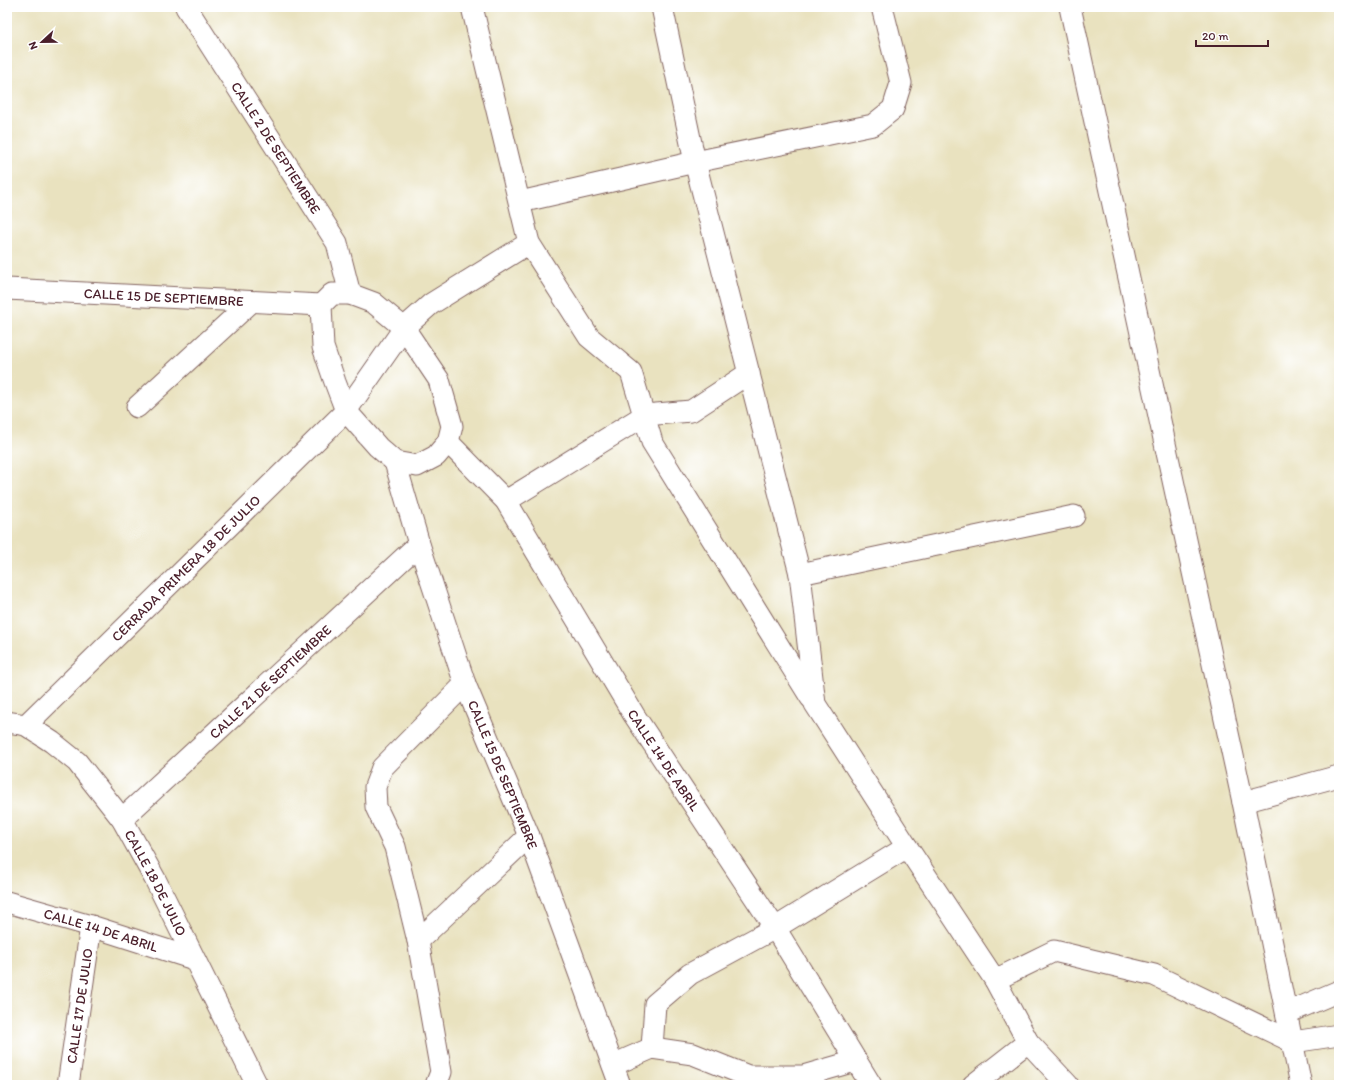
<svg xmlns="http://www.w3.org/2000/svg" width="1346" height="1092" font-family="Itim,sans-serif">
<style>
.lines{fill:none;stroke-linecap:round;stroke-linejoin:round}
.street-casing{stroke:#82635f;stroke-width:23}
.street{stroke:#fff;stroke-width:21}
.labels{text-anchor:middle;stroke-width:3;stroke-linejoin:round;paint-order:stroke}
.street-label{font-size:14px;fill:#4a1f2b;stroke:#fff}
</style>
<rect width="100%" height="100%" fill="#fff"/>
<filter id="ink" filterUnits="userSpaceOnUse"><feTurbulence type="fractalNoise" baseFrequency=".025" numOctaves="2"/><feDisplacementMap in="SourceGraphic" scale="8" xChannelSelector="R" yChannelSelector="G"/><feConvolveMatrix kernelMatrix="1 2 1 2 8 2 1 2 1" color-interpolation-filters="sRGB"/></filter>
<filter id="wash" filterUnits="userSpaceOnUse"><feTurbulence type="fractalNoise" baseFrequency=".012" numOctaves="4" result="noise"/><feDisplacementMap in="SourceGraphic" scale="16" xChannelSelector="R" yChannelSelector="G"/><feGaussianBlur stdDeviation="0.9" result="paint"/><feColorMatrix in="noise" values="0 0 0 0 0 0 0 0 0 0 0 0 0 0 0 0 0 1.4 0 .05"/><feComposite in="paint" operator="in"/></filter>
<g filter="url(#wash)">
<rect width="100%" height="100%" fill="#e9e2bf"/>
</g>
<g filter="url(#ink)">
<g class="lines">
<g class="street-casing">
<g id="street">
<path id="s1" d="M186,7l151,236 13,51"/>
<path d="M472,7l57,236 60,94 42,35 21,70 159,256"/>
<path d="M662,7l33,155 105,412 15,130 92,143 88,133 33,62 40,43"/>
<path d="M1070,7l173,795 58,283"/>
<path d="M520,202l175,-40 178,-37 20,-16 8,-26 -19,-76"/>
<path id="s2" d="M7,289l314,16"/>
<path d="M332,294h18l24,9 30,25 35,52 13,46 -4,16 -12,14 -19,10 -22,-4 -17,-15 -32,-36 -11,-29 -12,-35 -2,-42z"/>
<path d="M137,407l114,-105"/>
<path id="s3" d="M448,442l58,59 128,214 141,213 96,157"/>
<path id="s4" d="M395,462l24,82 46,140 64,152 91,249"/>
<path d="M506,501l139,-86 46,-4 58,-38"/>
<path d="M800,574l274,-58"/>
<path id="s5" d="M7,722l19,3 26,17 25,20 45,57 33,60 102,206"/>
<path id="s6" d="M26,725l320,-314 58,-83 27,-24 98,-61"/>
<path d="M1243,802l96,-26"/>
<path id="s7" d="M122,819l297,-275"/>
<path id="s8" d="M7,902l84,24 103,33"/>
<path d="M418,941l111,-105"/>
<path d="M995,980l59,-29 100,24 139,67 46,-7"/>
<path d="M1287,1013l52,-22"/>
<path d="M652,1048l3,-44 35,-30 85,-46 132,-81"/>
<path d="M613,1065l39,-17 41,6 55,22h55l52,-15"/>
<path id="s9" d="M68,1085l23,-159"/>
<path d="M436,1085l5,-13 -23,-131 -23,-94 -19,-40 -1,-20 7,-19 83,-84"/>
<path d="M973,1085l55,-43"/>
</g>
</g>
<use href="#street" class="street"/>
</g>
</g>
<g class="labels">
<g class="street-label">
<text dy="5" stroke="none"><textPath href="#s1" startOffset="167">CALLE 2 DE SEPTIEMBRE</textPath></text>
<text dy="5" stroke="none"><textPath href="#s2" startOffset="157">CALLE 15 DE SEPTIEMBRE</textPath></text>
<text dy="5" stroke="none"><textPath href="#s6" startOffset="224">CERRADA PRIMERA 18 DE JULIO</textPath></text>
<text dy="5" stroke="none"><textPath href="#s7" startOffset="202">CALLE 21 DE SEPTIEMBRE</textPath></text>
<text dy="5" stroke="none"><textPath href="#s3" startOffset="386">CALLE 14 DE ABRIL</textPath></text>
<text dy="5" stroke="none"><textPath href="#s4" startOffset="331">CALLE 15 DE SEPTIEMBRE</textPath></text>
<text dy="5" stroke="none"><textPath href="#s5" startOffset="227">CALLE 18 DE JULIO</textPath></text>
<text dy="5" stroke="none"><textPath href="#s8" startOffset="98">CALLE 14 DE ABRIL</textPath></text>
<text dy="5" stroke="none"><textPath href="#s9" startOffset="80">CALLE 17 DE JULIO</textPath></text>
</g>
</g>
<rect width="1346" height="1092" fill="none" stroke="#fff" stroke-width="24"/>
<g transform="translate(42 42) rotate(248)" stroke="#ffffff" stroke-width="3" paint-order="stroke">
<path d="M0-3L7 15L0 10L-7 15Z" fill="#4a1f2b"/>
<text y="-6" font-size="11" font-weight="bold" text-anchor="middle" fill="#4a1f2b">N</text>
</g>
<path d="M1196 40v6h72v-6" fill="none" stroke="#4a1f2b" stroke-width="2"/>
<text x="1202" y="40" font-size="12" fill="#4a1f2b" stroke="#ffffff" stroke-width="3" paint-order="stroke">20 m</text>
</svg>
